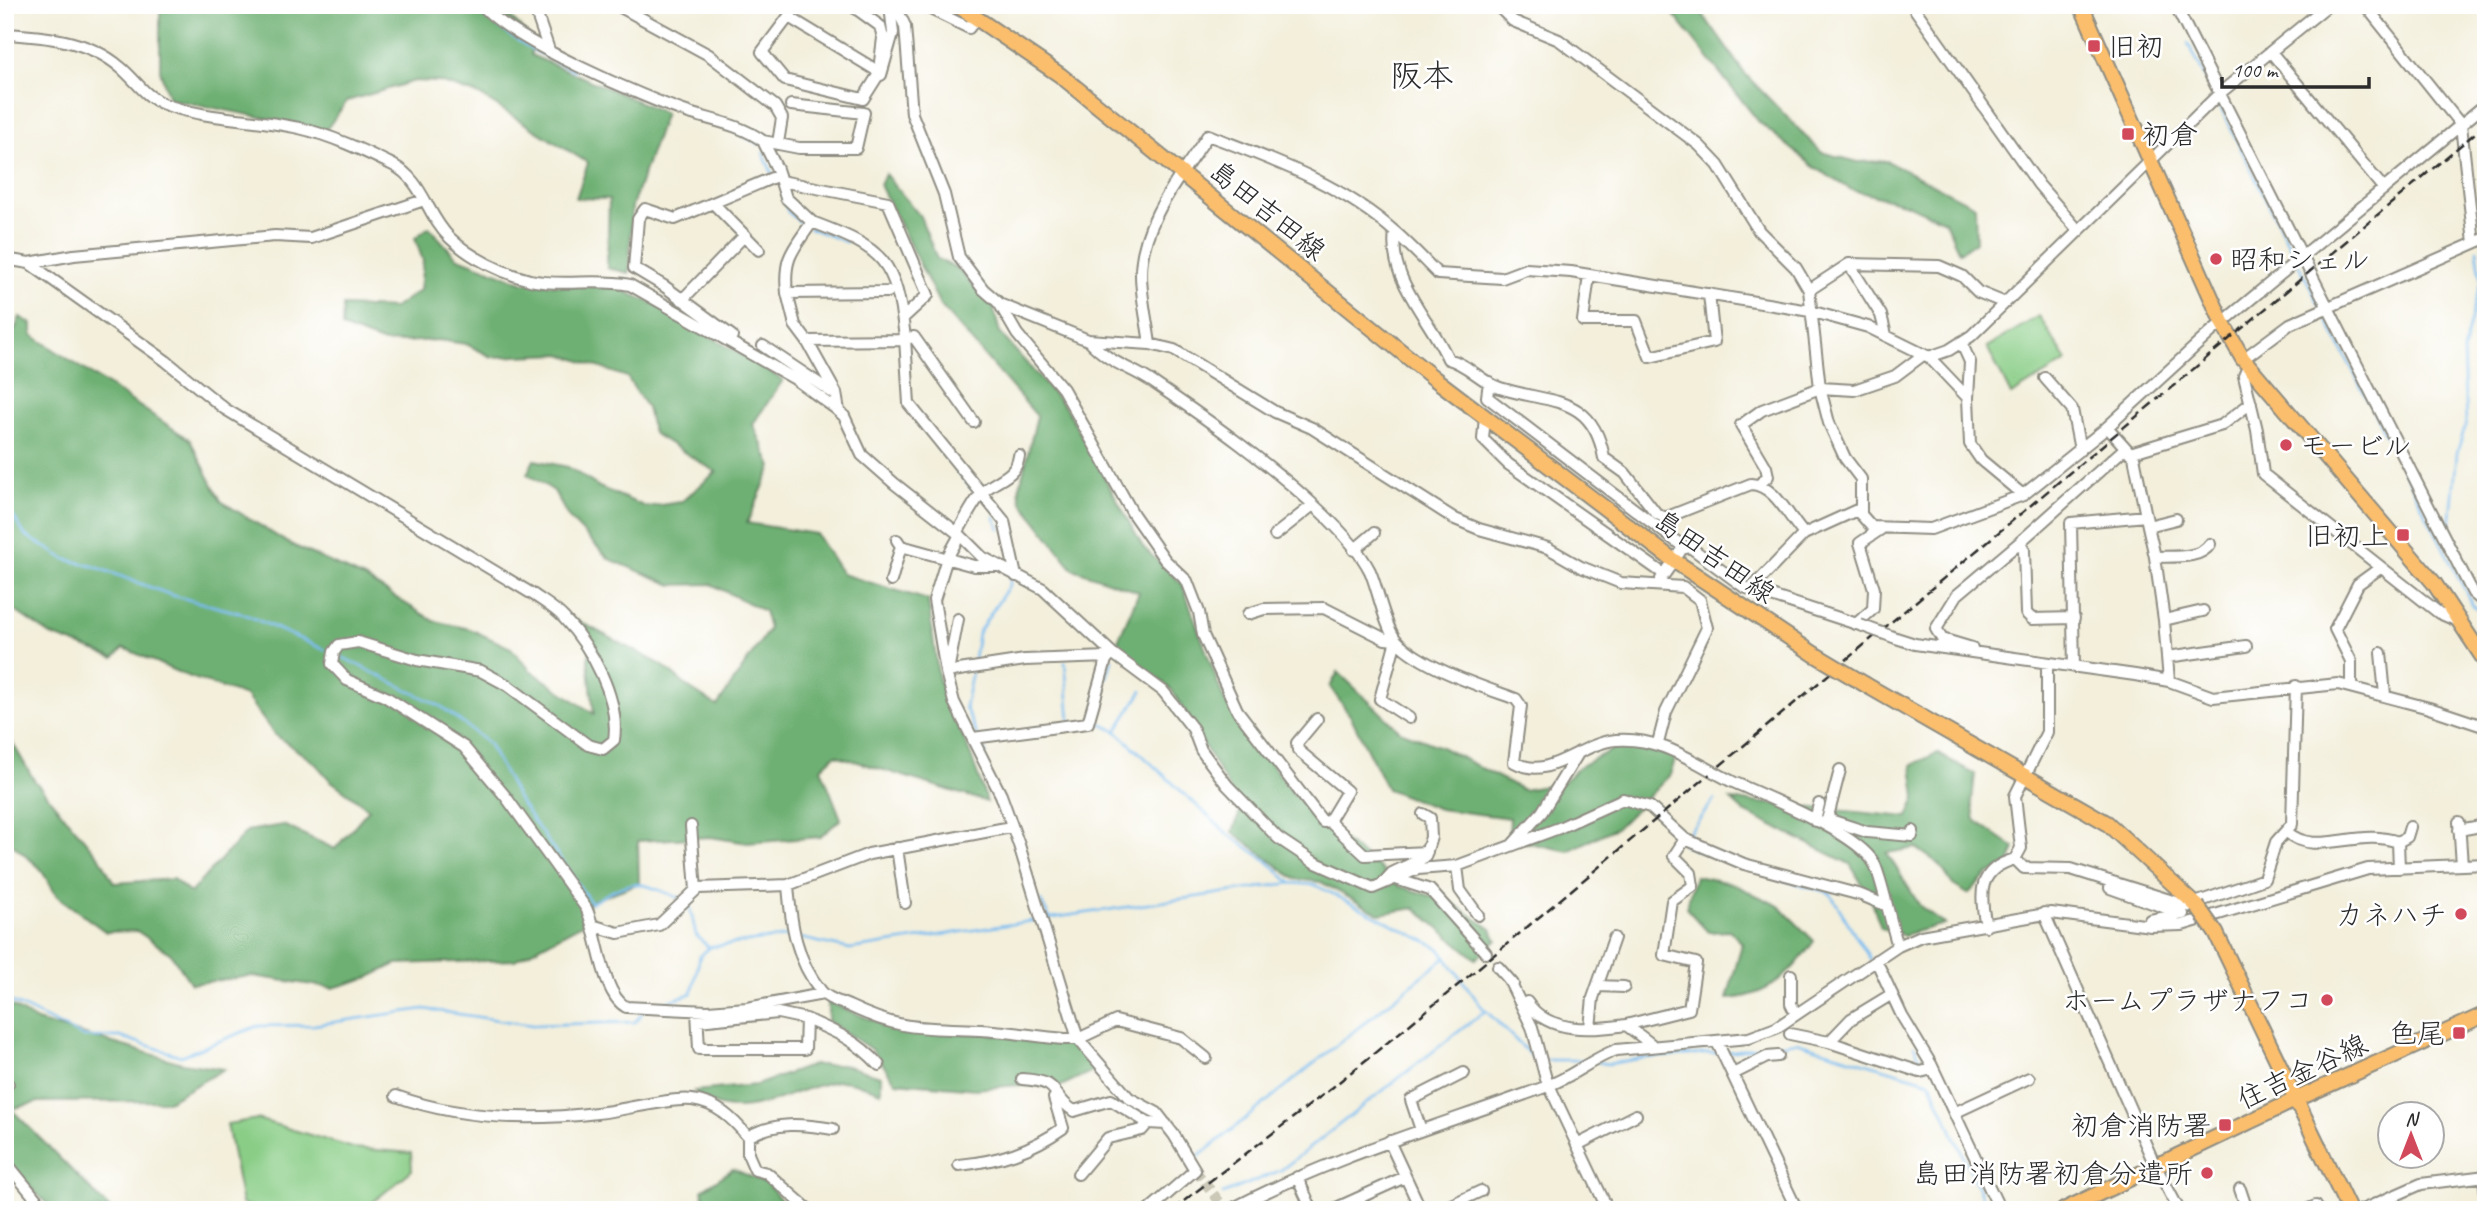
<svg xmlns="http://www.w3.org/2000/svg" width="2491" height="1215" font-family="Caveat,'Klee One',sans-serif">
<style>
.green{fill:#89cd86;stroke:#5a7c58;stroke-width:2}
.forest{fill:#6eb073;stroke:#4c6e4f;stroke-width:2}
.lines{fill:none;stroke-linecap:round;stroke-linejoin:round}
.stream{stroke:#7bbdf0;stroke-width:2.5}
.minor-tunnel{stroke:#cbc8b8;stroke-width:10;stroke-dasharray:10 5;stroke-linecap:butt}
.minor-casing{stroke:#8f8d83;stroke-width:14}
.major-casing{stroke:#8f8d83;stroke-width:18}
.minor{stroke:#fff;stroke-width:10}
.major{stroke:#fabe6d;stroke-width:14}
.rail{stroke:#2b2b2b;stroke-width:2.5;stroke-dasharray:10 5;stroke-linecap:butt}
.minor-bridge-casing{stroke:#8f8d83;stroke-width:14;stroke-linecap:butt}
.major-bridge-casing{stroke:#8f8d83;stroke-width:18;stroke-linecap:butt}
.minor-bridge{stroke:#fff;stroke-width:10}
.major-bridge{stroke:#fabe6d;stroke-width:14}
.poi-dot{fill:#d1495b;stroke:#fff;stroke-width:2.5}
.labels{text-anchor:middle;stroke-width:5;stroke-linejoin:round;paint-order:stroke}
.poi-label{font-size:28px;fill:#2b2b2b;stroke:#fff;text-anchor:end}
.street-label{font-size:28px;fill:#2b2b2b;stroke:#fff}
.quarter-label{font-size:32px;fill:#2b2b2b;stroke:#fff}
</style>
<rect width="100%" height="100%" fill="#fff"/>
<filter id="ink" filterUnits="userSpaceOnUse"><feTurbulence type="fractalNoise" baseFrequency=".0143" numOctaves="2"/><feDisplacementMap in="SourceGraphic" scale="14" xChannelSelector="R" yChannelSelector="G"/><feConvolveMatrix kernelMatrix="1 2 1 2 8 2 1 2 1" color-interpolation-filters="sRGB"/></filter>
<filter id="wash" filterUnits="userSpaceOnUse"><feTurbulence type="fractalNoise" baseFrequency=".00686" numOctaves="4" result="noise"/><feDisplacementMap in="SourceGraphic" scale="28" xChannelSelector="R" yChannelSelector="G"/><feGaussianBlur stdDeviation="1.57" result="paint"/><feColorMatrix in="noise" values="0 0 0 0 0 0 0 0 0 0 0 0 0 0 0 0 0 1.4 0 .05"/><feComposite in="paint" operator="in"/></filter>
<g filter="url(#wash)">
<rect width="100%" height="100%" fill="#f3efdb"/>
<path class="green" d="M2039,316l28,45 -56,34 -24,-48z
M257,1119l96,29 58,5 1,17 -49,40h-99l-22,-6 -15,-80z"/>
<path class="forest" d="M160,5h338l34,34 -1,16 134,58 -33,93 -3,67 -22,-5 2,-69 -33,-1 12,-35 -109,-68 -40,-13 -24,-1 -68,20 -21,29 -157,-31 -9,-29z
M1666,5h30l49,69 76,78 37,10 29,-1 88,45 1,36 -17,10 -14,-31 -38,-17 -55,-14 -38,-23 -55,-45z
M885,174l35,42 17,43 19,9 37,38 7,27 66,75 77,139 39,37 42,116 70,95 34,34 50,37 21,20 52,16 40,27 6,11 -21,19 -61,-51 -36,6 -58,-32 -26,-3 -62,-47 8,-23 -69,-119 -56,-45 23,-53 -66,-23 -52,-68 -2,-11 18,-74 -97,-111 -60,-120z
M429,227l27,30 68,26 93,5 42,18 124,74 -30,44 19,43 -25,56 69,11 26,40 86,26 11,81 31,72 17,49 -152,-47 -14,13 20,51 -21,18 -72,6 -38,-6 -72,4 1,42 -50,19 -7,22 -67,36 -119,4 -26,13 -37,11 -81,-12 -61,8 -20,-30 -34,-23 -31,1 -49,-36 -17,-28 -35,-30v-108l29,50 67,79 13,24 59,-4 17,14 57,-62 36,-6 52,24 34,-40 -39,-29 -15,-17 -41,-29 -28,-38 -64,-22 -58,-26 -10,10 -63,-23 -46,-31v-251l15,-36 12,7v11l158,105 31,61 67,42 76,35 70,43 36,8 41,19 19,22 64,44 -6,-54 3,-13 -16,-28 87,46 27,23 28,18 52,-77 -5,-18 -53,-27 -39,1 -63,-26 -41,-42 -14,-26 -27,-17 7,-14 34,7 31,20 47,20 35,-5 35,-30 -63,-39 -6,-25 -20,-31 -66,-23 -69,3 -26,-13 -28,-4 -54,3 -42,-16 1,-21 51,2 26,-18 3,-29 -8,-23z
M1338,672l62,59 41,16 82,43 38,-7 21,-18 41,-21 53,13 -6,18 -52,52 -50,24 -59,-12 1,-21 -71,-9 -52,-20 -36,-72 -21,-30z
M1937,753l38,21 -3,26 3,20 40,28 -6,16 -22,11 -19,19 -15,-9 -14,-21 -23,-16 -29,5 33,53 24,18 -40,11 -23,-7 -10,-29 -21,-35 -106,-52 -13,-12 177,17 8,-20 -4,-32z
M1695,876l36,7 48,23 35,35c-22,33 -46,56 -87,58l15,-56 -12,-12 -22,1 -22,-24z
M5,1002l32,19 145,42 42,6 -56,32 -129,1 -28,7 100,101h-57l-49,-47z
M828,1002l78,32 74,-1 95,10 22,26 -38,18 -41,-2 -42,4 -80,-7 -24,-32 -44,-29z
M813,1065h31l37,11v16c-12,-4 -30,-12 -43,-11 -47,6 -102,51 -144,10l62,-6z
M733,1169l35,15 21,26h-81l-6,-20z"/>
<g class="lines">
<path class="stream" d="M476,5c26,30 62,49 98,65
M2188,43l25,50
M2216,99l80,160
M734,131l25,13
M763,153l9,20
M784,202l4,10 16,13
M810,228l36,14
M2299,265l21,41
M2323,312l150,294 13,11
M936,446l36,43
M5,503l20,32 40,24 31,8 75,28 73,19 81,36
M994,516l6,13
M2449,538l8,-85 9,-30 -3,-72 18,-71 -4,-31
M342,657l100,50 46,36 30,56 73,104c45,-26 41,-23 89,-5
M1065,662l5,59
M973,665l5,-32 32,-49v-8
M972,671l-7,36 12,28
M1107,677l5,-17
M1093,720l23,11 113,104 38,26 24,22
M1116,731l26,-40
M980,741l6,13
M1687,835l28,-36
M1684,845l26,10
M1766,875l64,18 40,66
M1041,901l9,18
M689,903l7,32 13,13
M1045,919l246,-36 24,2 124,63 42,58 55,54
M800,938l50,11 188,-29
M5,994l5,7 74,36h37l60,19 77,-30 56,-1 110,-16 108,16 103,-3 8,-10
M661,1004l31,-11 8,-37 10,-9 80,-11
M1914,1046l11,22
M1727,1052l69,-10 134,40 58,128
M1546,1060h42
M1598,1062l10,2 36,-6 73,-5
M1198,1157l248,-200
M1223,1194l58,-24 204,-159"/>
</g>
</g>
<g filter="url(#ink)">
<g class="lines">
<path class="minor-tunnel" d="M1195,1170l31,40"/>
<g class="minor-casing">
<path id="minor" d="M482,5c28,35 162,93 207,108 26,8 52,12 74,28
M617,5l92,50 66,51 7,12 -4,25
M788,5l4,14 84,51 6,-1 -19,30 -78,-19 -23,-28 27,-36
M851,5l29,21 3,12 -3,24
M895,5l10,21 7,88 32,80 15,63 24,32 16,14 18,31 46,55 70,125 32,46 22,21 12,31 4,23 34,75 86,112 6,-1
M922,5l47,23 7,-10
M1497,5l16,16 46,19 140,105 19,20 41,66 37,37 13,22 11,98 9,35 16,35 16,21v36
M1912,5l127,180 39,45
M2175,5l260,514 38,74 13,11
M2365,5l96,120 13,118
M5,7l2,-2
M538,18l11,32
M5,34c39,2 84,6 115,33 15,12 25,30 44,37 43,16 91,14 135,24 32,7 65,23 94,37 30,15 34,51 57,73 21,20 52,35 80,42 32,7 67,-2 100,5l165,94 40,29 9,8 18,39 33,29 65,51 22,22 61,32 69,64 51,38 30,38 8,21 26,35 51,53 36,24 59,26 45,-19 39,-3 102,-38 64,-29 27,8 35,32 59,25 117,31 24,10
M2271,52l113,137
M881,75l12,-42 -3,-28
M791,105l73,8 -8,35h-57l-36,-7 14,28 9,29 26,24
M781,181l107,21 40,93 -25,23
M713,203l46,47
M1395,232c-7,48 34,85 53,127 20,5 33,23 52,29 50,16 93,6 104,70l21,15 31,40 9,5 86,-34c24,1 38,34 53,50
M5,259l24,4 45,-8 201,-19 36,2 113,-38
M29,263l137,98 59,48 309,186c10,7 22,14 30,23 28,30 56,81 50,122l-11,9 -15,-4 -81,-60 -26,-14 -64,-11 -59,-18 -19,3 -5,7 -2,12 15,16 39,17 78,50 42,50 80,111c13,26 15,85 40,99l82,4 39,-3 76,-14
M1849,264l32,51 5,20
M1589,275l-6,46h53l14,36 64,-15 -5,-48
M1809,290l40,-26 90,2 23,10 16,16 27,11
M787,293c-4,-36 6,-43 25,-71 72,27 84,37 93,116
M682,300l63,-65
M999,304l89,36 62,4 24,6 101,62 37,16 143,91 24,10 69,19 33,19 40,16 62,4 17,13 7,28 -41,84 -8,31
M732,336l-68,-50 -30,-18 4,-49 7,-10 30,10 104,-44
M1088,340c26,27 40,25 66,43 57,39 115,80 165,127 18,17 40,39 51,61 8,18 15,57 27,70 24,26 86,46 119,58l5,7 -7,56c36,20 65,-19 102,-22 37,-3 67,15 98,32
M807,341l-12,-16 -8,-32 101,-1
M1961,342l9,20 -2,36
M1150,344c-3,-23 -9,-47 -9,-70 0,-52 40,-98 67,-139 65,25 134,49 187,97 15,13 29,28 43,42l64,4 24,-9 45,3 239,39 58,16 61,30 39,41 2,46 11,16 42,35 -92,34 -59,-2 -15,-17 -53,24 -52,54
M763,346l73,49
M1929,357l20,-7 22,-14 249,-243 108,-88
M2243,359l47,-35 196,-86
M2249,365l-5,11 13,54 6,44 176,139 21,9
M2045,378l27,31 8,41
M1489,382l-2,15 198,151
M839,411l-3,-18 -29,-52 98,-1
M1485,417l-2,22 25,25 156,110
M974,422l-60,-85 -9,1 4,66 95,117 12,55
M2107,427l27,30 14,69
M2130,453l92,-28 29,-22
M1760,484l8,-8 -2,-9 -25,-42 21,-15 58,-22 34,2 41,-14 28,-21
M2023,495l81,-65 107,-98 275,-228
M957,533c8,-13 15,-28 24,-39 13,-15 35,-15 38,-38
M960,535l-13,23 -13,42 12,72 8,30 47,93 18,50 59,194 51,59 28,15 17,22 21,35 -46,40
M1275,535l38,-30
M901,546l73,20h23
M1354,550l20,-17
M2155,557l-7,-31 28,-7
M1661,579l21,-30 8,-2 54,40 116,38
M891,581l10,-35 -4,-6
M1248,614l16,-5 60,-1 61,31 11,1 -16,59 29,19
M2074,618l-42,1 -6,-6 -2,-63 -4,-8 104,-93
M2164,620l-9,-63c17,-1 45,3 55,-13
M1856,624l17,-15 1,-20 -14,-46 21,-14
M1896,638l19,6 220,31 34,6 44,16 125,-13 91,24 57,19
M1972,648l-30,-9 -6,-10 21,-34 63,-53
M2381,653l4,42
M2167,657l79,-11
M2074,667l-3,-144 75,-7
M948,671l10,-52
M946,672l79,-12 83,-3
M2169,681l-5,-61 39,-9
M2351,686v-25l-16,-32 23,-45 22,-16
M1317,719l-20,24 1,7 49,41 -18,30 36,34 62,-3
M973,738l115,-15 18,-63 6,-7
M1731,781c35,16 125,51 143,82 8,15 17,63 24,83
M1827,819l40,13 45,4 1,-5
M1815,821l4,-17
M2459,822l3,43
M1826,824l14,-54
M691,826l5,64
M2459,830l27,-5
M2287,832c28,26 72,-5 111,10l1,26
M2398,842l9,-5 3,-10
M1513,844l29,-32 37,-60
M897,848l8,55
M2015,859l9,9 47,1 127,40
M1457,866l3,24 18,25
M1396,879l34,11 56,63
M1384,882l8,-9 33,-16 6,-20 -1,-19 -7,-4
M788,885c3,39 8,75 33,106 6,8 19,11 28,15 55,26 73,21 131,24 28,1 57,7 85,9h13l38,-18 65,17 25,20
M2110,888l73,26
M2195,903l69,-24 12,-37 16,-18 4,-138
M2044,913l109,248 26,49
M2151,923l-1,-3 33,-6
M595,926l23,7 41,-8 39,-37 90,-3 81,-31 142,-27
M1986,926c-7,-33 -8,-57 29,-67l6,-11 -6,-52 32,-64v-69
M1876,960l26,56 29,48 69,146
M1498,967l15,17
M1791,975v29l5,10
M1509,980l23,47 14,52 62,131
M1598,986l26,1
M1527,1002c21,32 65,28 99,23l25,19
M697,1011l2,38h106l1,-30 -28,-6 -80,8
M806,1019c28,12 52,22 73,46
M1626,1025l63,-16 7,-46 -32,-8 8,-54 21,-15 -2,-13 -17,-17 11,-17
M1590,1028l3,-30 21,-60
M1790,1034l39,8 22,-23 41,-25
M1717,1042l80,168
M1829,1042l91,30 13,-3
M1733,1074l34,-17 11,-1
M1022,1079c43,3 25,15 52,32l37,-11 37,23 18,1
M5,1082l3,2
M396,1096c63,23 134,25 201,17 23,-2 76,-16 95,-13 25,3 41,19 56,37
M1954,1113l75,-35
M1421,1130l-10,-30 53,-27
M1389,1141l32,69
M1577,1145l59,-30
M5,1161l40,49
M959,1165c40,-4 72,-14 104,-37l-9,-30
M1078,1174l30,-36 34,-8 6,-7
M2484,1176l2,24
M1297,1177l15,33
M2240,1189l7,21
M809,1210l-42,-37 -12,-3 -7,-16v-17c27,-16 55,-13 85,-8
M1230,1210c100,-53 209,-84 315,-123 26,-9 46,-28 71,-37l133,-12 27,-10 122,-82 23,-10 130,-23 100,13 31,-1 186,-56 118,-5
M1332,1210l73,-33
M1440,1210l41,-19
M2306,1210l10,-4
M2362,1210l59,-26 65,-8"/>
</g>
<g class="major-casing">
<path id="major" d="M957,5l103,70 375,304 238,181 141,94
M2081,5l142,319 20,35 191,224 52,79
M1866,685l241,138 90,83
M2216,933l133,277
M2064,1210l233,-111 189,-85"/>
</g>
<use href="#minor" class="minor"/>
<use href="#major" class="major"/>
<path class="rail" d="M1172,1210l156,-119 130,-106 1028,-861"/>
<g class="minor-bridge-casing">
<path id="minor-bridge" d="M1860,625l36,13
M1714,772l17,9"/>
</g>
<g class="major-bridge-casing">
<path id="major-bridge" d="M1814,654l52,31
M2197,906l19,27"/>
</g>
<use href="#minor-bridge" class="minor-bridge"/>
<use href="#major-bridge" class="major-bridge"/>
</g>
</g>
<g class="poi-dot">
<rect x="2087" y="39" width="14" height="14" rx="3.5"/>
<rect x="2121" y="127" width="14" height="14" rx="3.5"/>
<circle cx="2216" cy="259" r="7"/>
<circle cx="2286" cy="445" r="7"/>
<rect x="2396" y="528" width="14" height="14" rx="3.5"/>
<circle cx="2461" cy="914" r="7"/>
<circle cx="2327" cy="1000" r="7"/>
<rect x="2452" y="1026" width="14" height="14" rx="3.5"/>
<rect x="2218" y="1118" width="14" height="14" rx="3.5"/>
<circle cx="2207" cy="1173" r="7"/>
</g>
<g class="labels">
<g class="poi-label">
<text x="2108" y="56" text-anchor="start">旧初</text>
<text x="2142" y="144" text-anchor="start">初倉</text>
<text x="2230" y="269" text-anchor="start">昭和シェル</text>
<text x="2300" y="455" text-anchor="start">モービル</text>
<text x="2389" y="545">旧初上</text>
<text x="2447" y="924">カネハチ</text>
<text x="2313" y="1010">ホームプラザナフコ</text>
<text x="2445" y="1043">色尾</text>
<text x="2211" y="1135">初倉消防署</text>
<text x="2193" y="1183">島田消防署初倉分遣所</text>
</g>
<g class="street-label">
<text transform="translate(1268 210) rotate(39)" y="10">島田吉田線</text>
<text transform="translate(1715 556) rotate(35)" y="10">島田吉田線</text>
<text transform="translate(2302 1071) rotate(-25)" y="10">住吉金谷線</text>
</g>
<g class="quarter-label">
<text x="1422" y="86">阪本</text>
</g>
</g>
<rect width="2491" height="1215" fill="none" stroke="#fff" stroke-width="28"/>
<g transform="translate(2411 1135)"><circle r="33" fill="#ffffff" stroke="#aaaaaa" stroke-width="2"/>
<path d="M0-5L12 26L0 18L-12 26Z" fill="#d1495b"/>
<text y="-10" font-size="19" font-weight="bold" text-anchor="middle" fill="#2b2b2b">N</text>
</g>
<path d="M2222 77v10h147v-10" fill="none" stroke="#2b2b2b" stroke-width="3.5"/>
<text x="2232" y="77" font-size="21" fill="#2b2b2b" stroke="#ffffff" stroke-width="5" paint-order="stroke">100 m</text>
</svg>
